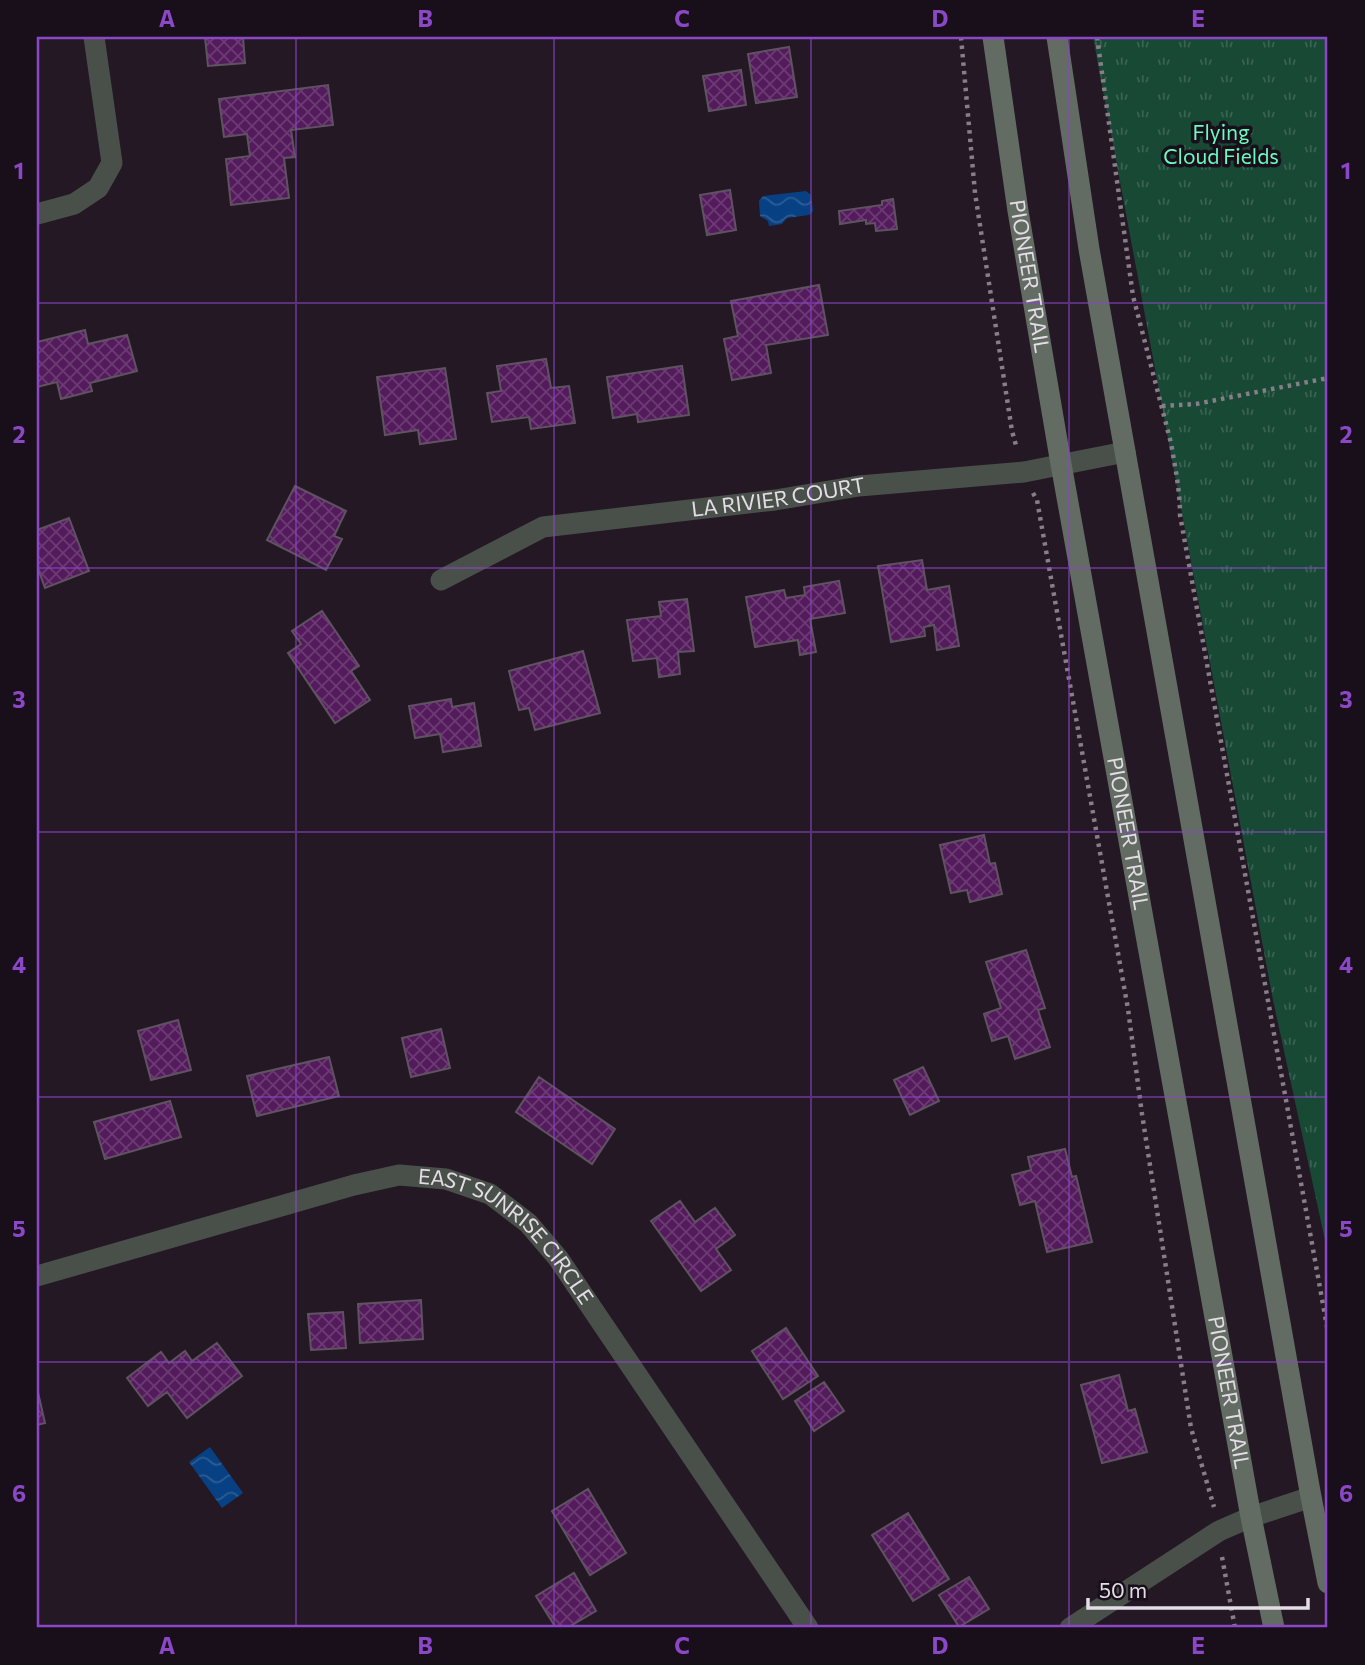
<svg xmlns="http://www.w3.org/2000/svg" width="1365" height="1665" font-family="Commissioner,sans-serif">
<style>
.park{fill:url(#park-tufts)}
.water{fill:url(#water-waves)}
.building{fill:url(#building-cross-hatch);stroke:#5f5361;stroke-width:2}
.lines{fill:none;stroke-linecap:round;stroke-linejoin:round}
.path{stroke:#877e89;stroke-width:4.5;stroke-dasharray:3.5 5;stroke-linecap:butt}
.street{stroke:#49504a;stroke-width:21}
.secondary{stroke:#626c63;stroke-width:21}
.grid{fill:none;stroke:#8b47c5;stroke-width:2;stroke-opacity:0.55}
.labels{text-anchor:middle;stroke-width:7;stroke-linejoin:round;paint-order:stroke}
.park-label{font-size:21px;fill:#69fcc0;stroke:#190f1b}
.street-label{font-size:21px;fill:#e4dde6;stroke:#190f1b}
.neatline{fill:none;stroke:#8b47c5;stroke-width:2.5}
.grid-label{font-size:23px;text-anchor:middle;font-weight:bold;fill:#8b47c5}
</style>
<defs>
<pattern id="park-tufts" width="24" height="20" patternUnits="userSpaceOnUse" patternTransform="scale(1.75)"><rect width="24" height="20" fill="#184935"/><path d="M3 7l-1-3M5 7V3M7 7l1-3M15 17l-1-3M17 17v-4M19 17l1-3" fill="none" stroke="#396352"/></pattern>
<pattern id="water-waves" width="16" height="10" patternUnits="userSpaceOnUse" patternTransform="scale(1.75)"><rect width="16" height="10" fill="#084183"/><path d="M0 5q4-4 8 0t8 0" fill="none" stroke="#2c5c95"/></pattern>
<pattern id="building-cross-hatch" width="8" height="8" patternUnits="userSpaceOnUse" patternTransform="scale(1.75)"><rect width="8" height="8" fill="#531a5c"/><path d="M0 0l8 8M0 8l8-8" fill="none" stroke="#6c3b73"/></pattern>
</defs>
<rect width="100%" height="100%" fill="#231824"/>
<path class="park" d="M1093,37h235v1217l-55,-254z"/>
<path class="water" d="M806,191l5,4 2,16 -4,4 -22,3 -5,6 -13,2 -1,-5 -8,-5 -1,-15 4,-5z
M210,1447l33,46 -21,15 -33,-46z"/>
<path class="building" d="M205,37h38l2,26 -37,3z
M789,47l8,50 -41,6 -8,-49z
M741,70l5,35 -37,6 -6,-35z
M328,85l5,40 -42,5 4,27 -11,1 5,40 -58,7 -5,-46 24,-3 -3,-22 -23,3 -5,-38z
M730,190l6,40 -29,5 -7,-40z
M893,199l4,30 -21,2 -1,-8 -9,1v-4l-26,4 -1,-13 43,-6v-4z
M819,285l9,50 -62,10 5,28 -39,7 -8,-41 14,-3 -7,-35z
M85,330l3,14 39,-9 10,36 -47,12 2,8 -31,8 -4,-17 -20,5v-45z
M546,359l5,29 18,-2 6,37 -44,6 -2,-12 -37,5 -5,-29 14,-2 -4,-25z
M682,366l7,49 -51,7 -1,-8 -24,4 -6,-41z
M445,368l11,71 -36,5 -2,-14 -33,5 -8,-58z
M295,486l51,25 -12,25 8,3 -16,31 -59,-30z
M69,518l20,53 -44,17 -8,-22v-36z
M922,560l5,30 22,-4 10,60 -22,4 -3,-25 -10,2 1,9 -34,6 -13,-76z
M839,581l6,32 -35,6 6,33 -16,3 -2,-15 -43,7 -9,-50 38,-7 2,8 19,-3 -1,-8z
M687,599l7,52 -16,1 2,22 -21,3 -2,-19 -24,3 -6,-41 34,-4 -2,-14z
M322,611l37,55 -8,5 19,29 -35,23 -47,-70 13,-9 -9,-13z
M583,651l17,62 -65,17 -6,-22 -10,2 -10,-39z
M451,699l1,8 22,-4 7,43 -38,6 -3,-18 -25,4 -6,-32z
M984,835l6,29 5,-1 7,31 -32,8 -3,-12 -16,3 -11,-48z
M1026,950l19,58 -7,2 12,37 -35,12 -7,-23 -16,5 -8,-27 17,-6 -15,-46z
M178,1020l13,50 -40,10 -13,-49z
M441,1029l9,39 -39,9 -9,-39z
M329,1057l10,39 -82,20 -10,-40z
M923,1067l16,34 -29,14 -16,-35z
M539,1077l76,52 -23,35 -76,-52z
M170,1101l11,36 -76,22 -11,-37z
M1065,1149l7,28 4,-1 16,66 -45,10 -12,-51 -15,4 -8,-30 19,-5 -3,-13z
M680,1201l15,21 20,-14 20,27 -19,14 15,21 -30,21 -50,-70z
M421,1300l2,39 -63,4 -2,-39z
M343,1312l3,36 -35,2 -3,-36z
M786,1328l32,48 -35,23 -31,-48z
M217,1343l25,33 -55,42 -20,-26 -19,14 -21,-28 34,-26 8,11 16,-12 7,10z
M1119,1375l9,36 7,-2 12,43 -45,11 -21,-78z
M824,1382l20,29 -30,20 -19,-30z
M37,1388l8,35 -8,2z
M588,1489l38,64 -36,22 -38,-64z
M908,1513l41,66 -36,22 -41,-66z
M574,1573l22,38 -29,17h-11l-20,-32z
M969,1577l20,32 -30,18 -20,-32z"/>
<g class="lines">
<path class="path" d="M961,37l14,156 37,238 5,18
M1097,37l36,259 38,147c4,24 9,47 9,72l148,817
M1162,406l34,-2 132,-26
M1033,493l4,7 91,509 14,105 49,314 23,79
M1222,1557l13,71"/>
<g class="street">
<path d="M37,214l37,-10 24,-16 14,-25 -18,-126"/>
<path id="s1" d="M441,580l102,-53 232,-27 84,-14 165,-14 101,-20"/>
<path id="s2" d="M37,1276l317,-91 45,-10 47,4 44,15 38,29 30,35 250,370"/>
<path d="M1070,1628l149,-97 32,-14 60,-20"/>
</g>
<g class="secondary">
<path id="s3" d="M993,37l25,174 43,253 190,1053 23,111"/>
<path d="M1057,37l32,212 222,1248 17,86"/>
</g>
</g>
<path class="grid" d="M296,37v1591M554,37v1591M811,37v1591M1069,37v1591M37,303h1291M37,568h1291M37,832h1291M37,1097h1291M37,1362h1291"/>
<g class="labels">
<g class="park-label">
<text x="1221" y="140">Flying<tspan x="1221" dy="24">Cloud Fields</tspan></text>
</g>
<g class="street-label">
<text dy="7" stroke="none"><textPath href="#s3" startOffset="242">PIONEER TRAIL</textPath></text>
<text dy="7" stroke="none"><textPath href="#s1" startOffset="352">LA RIVIER COURT</textPath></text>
<text dy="7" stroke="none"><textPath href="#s3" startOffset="808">PIONEER TRAIL</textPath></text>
<text dy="7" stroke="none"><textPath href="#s2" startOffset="506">EAST SUNRISE CIRCLE</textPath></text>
<text dy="7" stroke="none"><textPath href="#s3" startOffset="1376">PIONEER TRAIL</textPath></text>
</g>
</g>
<rect width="1365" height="1665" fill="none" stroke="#190f1b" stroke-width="77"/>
<path d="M1088 1598v10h220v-10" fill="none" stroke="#e4dde6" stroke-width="3.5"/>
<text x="1099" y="1598" font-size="21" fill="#e4dde6" stroke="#190f1b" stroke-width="5" paint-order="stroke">50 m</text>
<rect x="38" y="38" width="1288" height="1588" class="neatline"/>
<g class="grid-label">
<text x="167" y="27">A</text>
<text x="425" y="27">B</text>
<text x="682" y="27">C</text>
<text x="940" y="27">D</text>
<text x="1198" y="27">E</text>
<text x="19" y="179">1</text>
<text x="1346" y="179">1</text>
<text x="19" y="443">2</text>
<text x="1346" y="443">2</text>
<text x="19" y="708">3</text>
<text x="1346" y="708">3</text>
<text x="19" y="973">4</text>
<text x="1346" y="973">4</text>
<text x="19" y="1237">5</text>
<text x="1346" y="1237">5</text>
<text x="19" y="1502">6</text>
<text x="1346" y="1502">6</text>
<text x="167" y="1654">A</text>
<text x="425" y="1654">B</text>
<text x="682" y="1654">C</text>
<text x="940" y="1654">D</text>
<text x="1198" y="1654">E</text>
</g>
</svg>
